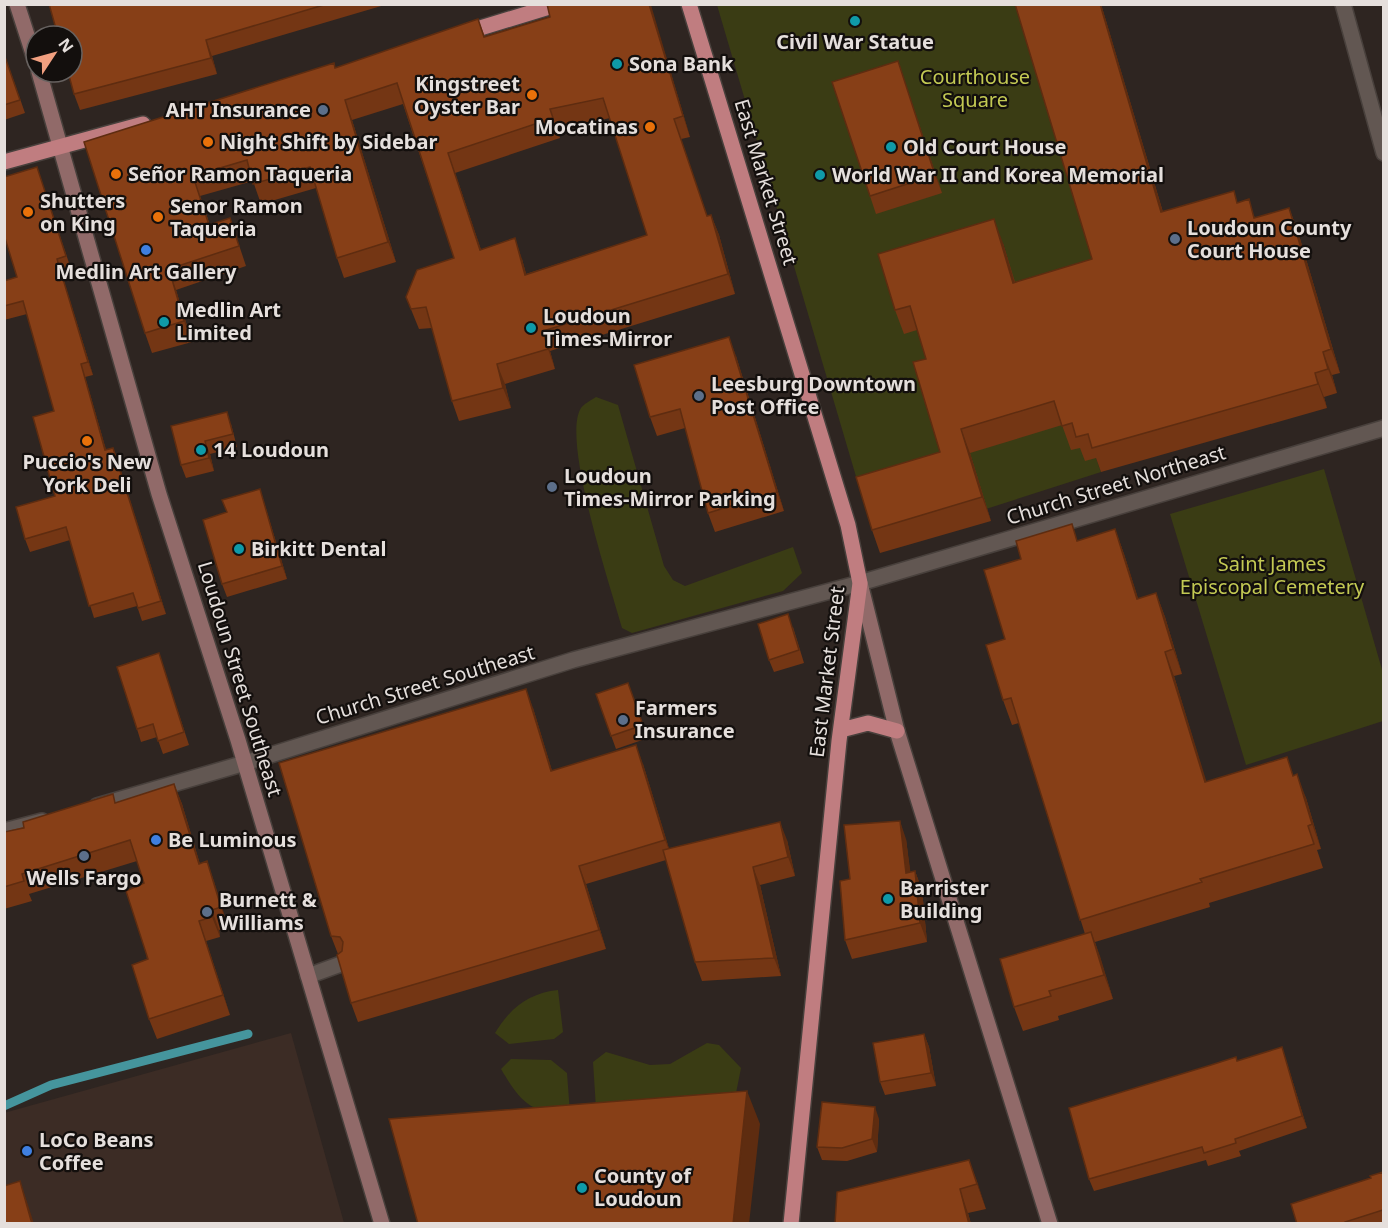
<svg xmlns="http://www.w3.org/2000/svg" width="1388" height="1228" font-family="'Noto Sans',sans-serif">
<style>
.built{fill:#3c2c25}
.green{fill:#3a3c14}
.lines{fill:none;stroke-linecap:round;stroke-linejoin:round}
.stream{stroke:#45959d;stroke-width:9}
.lane-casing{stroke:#48403c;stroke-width:18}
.street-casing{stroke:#48403c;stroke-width:18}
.secondary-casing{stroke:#48403c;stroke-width:18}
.primary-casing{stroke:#48403c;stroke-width:18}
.lane{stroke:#625752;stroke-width:15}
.street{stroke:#625752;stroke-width:15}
.secondary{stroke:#916a69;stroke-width:15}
.primary{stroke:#c07d80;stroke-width:15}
.wall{fill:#743614;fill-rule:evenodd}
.shaded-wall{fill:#5e2c10}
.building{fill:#873f17;stroke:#5e2c10;stroke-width:1.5;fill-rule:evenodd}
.culture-dot{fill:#0f9aa8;stroke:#130f0d;stroke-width:2}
.food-dot{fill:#e8710a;stroke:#130f0d;stroke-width:2}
.service-dot{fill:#5c6f8a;stroke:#130f0d;stroke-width:2}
.shop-dot{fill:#3f7fe0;stroke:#130f0d;stroke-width:2}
.labels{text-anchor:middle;stroke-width:4.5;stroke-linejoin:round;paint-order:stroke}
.poi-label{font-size:20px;font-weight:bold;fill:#e5dfdc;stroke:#130f0d;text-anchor:start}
.park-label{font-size:20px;fill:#c3c953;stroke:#130f0d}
.street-label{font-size:20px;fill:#e5dfdc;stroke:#130f0d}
</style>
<rect width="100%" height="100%" fill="#2e2521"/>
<path class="built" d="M291,1033l53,190h-339l-1,-110z"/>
<path class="green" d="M717,5h300l84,278 -79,24 -19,-64 -71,83 131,99 18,22 15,11 5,14 -115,37 -16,-52 -110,33z
M596,397l22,8 46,161 9,14 12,6 108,-39 9,26 -19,18 -151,42 -10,-5c-11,-40 -61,-189 -41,-220 3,-4 10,-8 15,-11z
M1324,469l59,204v48l-137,44 -76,-251z
M558,990l5,42 -9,7 -45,5 -14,-11c15,-25 34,-40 63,-43z
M707,1043l12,2 22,23 -5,25 -140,15 -3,-46 13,-10 44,13 20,-1z
M511,1059l40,1 16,13 3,40c-39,2 -50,-12 -69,-44z"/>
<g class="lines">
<path class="stream" d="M4,1106l47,-21 197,-51"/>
<g class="lane-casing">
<path id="lane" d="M308,976l33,-12"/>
</g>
<g class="street-casing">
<path id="street" d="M1343,4l41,149
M97,806l148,-43 328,-103 287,-77 524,-155
M4,831l38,-10"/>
</g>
<g class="secondary-casing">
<path id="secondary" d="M17,4l19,59
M39,72l120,422 79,246 144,484
M860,583l37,148 153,493"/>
</g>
<g class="primary-casing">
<path id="primary" d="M689,4l159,521 12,58 -21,158 -48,483
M464,33l95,-29
M4,162l139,-38
M841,730l27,-7 29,8"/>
</g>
<use href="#lane" class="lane"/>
<use href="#street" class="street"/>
<use href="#secondary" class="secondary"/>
<use href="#primary" class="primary"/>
</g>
<path class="wall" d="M49,4h339l-176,52 5,18 -137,36 -6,-16z
M547,4h103l40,133 -9,2 26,77 4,-1 8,20 16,59 -185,57 5,18 -50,15 6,24 -52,13 -7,-20 -20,-73 -13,1 -13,-32 48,-39 -51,-154 -51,16 44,142 -52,16 -7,-20 -21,-70 -55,16 -8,-23 -53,15 10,29 20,-7 16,48 -70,24 16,52 -40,11 -7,-20 -61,-191 252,-74 142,-49 7,18 65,-20zM610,118l37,117 -121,39 -4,-15 -41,-9 -26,-77 105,-35 -2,-8z
M1101,4l62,208 75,-10 18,16 33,-10 9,24 42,141 -8,2 5,18 -13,4 3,11 -226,64 -5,-14 -11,3 -5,-13 -9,2 -9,-25 -92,28 21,68 -111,32 -8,-23 68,-78 -14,-93 -9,-29 -13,4 -9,-24 108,-67 12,39 77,-23z
M4,53l21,60 -21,7z
M898,61l44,132 -66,21 -6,-18z
M37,167l34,102 -10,3 32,103 -8,2 21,73 7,-2 53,166 -24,7 -5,-15 -43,12 -24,-78 -40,12 -5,-13 30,-43 -1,-85 -27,-97 -23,6v-39l13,-4z
M736,356l48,155 -69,21 -7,-19 -23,-85 -28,8 -7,-19z
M231,424l6,23 -27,7 4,17 -28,7 -5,-13 -10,-39z
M260,489l27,90 -60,18 -5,-13 5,-72z
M1115,529l9,25 14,45 18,-6 9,24 17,57 -8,2 32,106 88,-7 12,23 15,51 -4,1 6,18 -114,35 1,4 -115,35 18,57 -55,17 1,4 -36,11 -9,-24 71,-73 -66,-211 -7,2 -9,-25 2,-61 16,-80z
M793,627l11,36 -30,9 -5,-12z
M163,666l26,79 -26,9 -6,-17 -16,5 -4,-13z
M628,683l20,55 -32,11 -20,-55z
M533,708l19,63 91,-7 26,85 118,-9 8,36 -35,9 21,91 -79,5 -7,-19 -29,-102 -80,24 20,65 -248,73 -7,-19 -13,-49 -7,-18z
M174,784l8,20 18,60 7,-3 21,66 -9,3 1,7 -14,4 24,74 -73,24 -8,-20 -5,-136 -7,-22 -108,33 3,7 -28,8v-77l112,-29z
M906,839l4,33 5,-1 7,19 5,52 -75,17 -7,-19z
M924,1034l5,13 7,39 -51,9 -5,-13z
M1286,1060l21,68 -68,23 2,5 -33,10 -2,-6 -112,31 -5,-12 148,-118z
M879,1119l-2,33 -30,9 -25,-1 -5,-13z
M969,1160l17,49 -18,4 3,11h-136z
M1383,1172v52h-86l74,-46z"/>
<path class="shaded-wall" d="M649,4l2,1 39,132 -7,-21z
M1100,4h1l69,232 -9,-24z
M206,40l6,16 5,18 -6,-16z
M898,61l44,132 -7,-18z
M345,100l7,20 44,142 -8,-20z
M448,153l7,20 33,97 -8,-20z
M1289,208l9,24 42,141 -9,-24z
M711,215l8,20 16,59 -7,-20z
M994,219l9,24 19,64 -9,-24z
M515,238l7,21 10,36 -7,-20z
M57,259l4,13 32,103 -5,-13z
M169,269l7,21 16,52 -8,-21z
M543,331l7,20 5,18 -7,-20z
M729,337l7,19 48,155 -7,-19z
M1323,352l9,23 5,18 -9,-24z
M81,364l4,13 25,86 -5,-13z
M497,364l8,20 6,24 -8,-20z
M1315,373l9,24 3,11 -9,-24z
M961,429l9,24 21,68 -9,-24z
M205,441l5,13 4,17 -5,-13z
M113,448l5,13 48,153 -5,-13z
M260,489l4,13 23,77 -5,-13z
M1115,529l9,25 22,69 -9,-24z
M1156,593l9,24 17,57 -9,-25z
M1165,652l9,24 40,130 -9,-24z
M526,689l7,19 25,82 -7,-19z
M636,745l7,19 29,94 -7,-18z
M1297,774l9,24 15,51 -9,-25z
M174,784l8,20 24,81 -7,-21z
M900,821l6,18 7,52 -7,-18z
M780,822l7,18 8,36 -7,-19z
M207,861l7,20 14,46 -7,-20z
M579,866l7,18 20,65 -7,-19z
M753,867l7,18 21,91 -7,-18z
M915,871l7,19 5,52 -7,-19z
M212,910l7,20 1,7 -8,-20z
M199,921l7,20 24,74 -7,-20z
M1091,932l9,24 13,43 -9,-24z
M924,1034l5,13 7,39 -5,-13z
M1282,1047l4,13 21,68 -5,-12z
M747,1091l13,33 -11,100h-16z
M875,1107l4,12 -2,33 -5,-13z
M969,1160l9,24 8,25 -9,-25z
M20,1181l8,24 6,19h-2z
M960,1189l8,24 3,11h-2z"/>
<path class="building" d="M49,4h278l-121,36 5,18 -137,36 -6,-22h4v-36h-14z
M547,4h102l34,112 -9,3 33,97 4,-1 17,59 -185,57 5,18 -51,15 6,24 -51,13 -26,-94 -15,2 -5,-12 11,-27 37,-12 -57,-175 -52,17 43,142 -51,16 -27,-91 -57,17 -6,-24 -54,16 16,49 21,-7 9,28 -70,23 15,52 -39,12 -61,-191 250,-79 1,5 143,-49 6,18 66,-20zM603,98l44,137 -122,40 -10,-37 -35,12 -32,-97 105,-35 -3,-9z
M1015,4h85l61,208 73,-21 3,12 12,-4 5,19 35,-10 42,141 -8,3 5,17 -13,4 3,11 -226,64 -4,-14 -12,3 -4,-14 -10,3 -8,-25 -93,28 21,68 -110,33 -16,-53 84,-25 -27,-90 13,-3 -16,-53 -15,4 -17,-56 116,-35 19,64 79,-24z
M4,54l16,46 -16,5z
M898,61l37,114 -65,21 -38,-114z
M37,167l29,89 -9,3 31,103 -7,2 24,86 8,-2 48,153 -23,7 -5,-15 -44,13 -23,-79 -41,12 -9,-32 39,-11 -22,-79 21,-6 -31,-110 -19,5v-25l13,-4 -13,-42v-58z
M729,337l48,155 -69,21 -28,-104 -30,8 -16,-52z
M227,412l6,22 -28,7 4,17 -28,7 -10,-39z
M260,489l22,77 -60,18 -19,-64 24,-8 -5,-12z
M1072,524l5,17 38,-12 22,70 19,-6 17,56 -8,3 40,130 82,-25 6,19 4,-2 15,50 -4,2 6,18 -114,35 2,3 -122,38 -69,-222 -8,2 -17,-55 19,-6 -21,-69 37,-11 -5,-18z
M788,614l11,36 -30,10 -11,-36z
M159,653l25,79 -26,9 -5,-17 -16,5 -20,-62z
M628,683l15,42 -32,11 -15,-42z
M526,689l25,82 85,-26 29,95 -86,26 20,64 -248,73 -14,-48 5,-4 1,-9 -3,-5 -9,-1 -52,-173z
M174,784l25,80 8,-3 14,46 -9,3v7l-13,4 24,74 -74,24 -17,-54 16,-6 -22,-68 18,-8 -14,-43 -108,34 2,7 -20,6v-55l20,-4 -1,-6 90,-28 2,9z
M900,821l6,52 9,-2 5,52 -75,17 -5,-59 10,-2 -6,-54z
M780,822l8,35 -35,10 21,91 -79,4 -32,-112z
M1091,932l13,43 -55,16 2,5 -37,11 -14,-48z
M924,1034l7,39 -51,9 -7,-39z
M1282,1047l20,69 -67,23 1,4 -32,10 -2,-6 -113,32 -20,-71 142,-43 25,-8 1,4z
M747,1091l-14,133h-315l-29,-105z
M822,1102l53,5 -3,32 -30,9 -25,-1z
M969,1160l8,24 -17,5 9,35h-134l2,-32z
M1383,1172v38l-38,12v2h-48l-6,-20 80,-26 -1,-2z
M20,1181l12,43h-28v-38z"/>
<g class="culture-dot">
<circle cx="855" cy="21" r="6"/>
<circle cx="617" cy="64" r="6"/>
<circle cx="891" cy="147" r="6"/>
<circle cx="820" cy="175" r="6"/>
<circle cx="164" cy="322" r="6"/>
<circle cx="531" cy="328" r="6"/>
<circle cx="201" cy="450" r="6"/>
<circle cx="239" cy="549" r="6"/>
<circle cx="888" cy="899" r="6"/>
<circle cx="582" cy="1188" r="6"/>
</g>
<g class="food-dot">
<circle cx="532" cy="95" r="6"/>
<circle cx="650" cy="127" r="6"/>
<circle cx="208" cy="142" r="6"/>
<circle cx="116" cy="174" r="6"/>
<circle cx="28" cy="212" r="6"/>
<circle cx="158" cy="217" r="6"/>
<circle cx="87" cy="441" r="6"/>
</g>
<g class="service-dot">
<circle cx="323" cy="110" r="6"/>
<circle cx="1175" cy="239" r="6"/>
<circle cx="699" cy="396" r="6"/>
<circle cx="552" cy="487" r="6"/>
<circle cx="623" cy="720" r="6"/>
<circle cx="84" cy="856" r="6"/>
<circle cx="207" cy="912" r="6"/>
</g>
<g class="shop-dot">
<circle cx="146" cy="250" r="6"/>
<circle cx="156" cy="840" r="6"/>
<circle cx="27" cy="1151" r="6"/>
</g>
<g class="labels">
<g class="poi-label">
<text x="855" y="49" text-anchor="middle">Civil War Statue</text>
<text x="629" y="71">Sona Bank</text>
<text x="520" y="91" text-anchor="end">Kingstreet<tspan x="520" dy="23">Oyster Bar</tspan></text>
<text x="311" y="117" text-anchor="end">AHT Insurance</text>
<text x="638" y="134" text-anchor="end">Mocatinas</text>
<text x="220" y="149">Night Shift by Sidebar</text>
<text x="903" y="154">Old Court House</text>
<text x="128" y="181">Señor Ramon Taqueria</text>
<text x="832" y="182">World War II and Korea Memorial</text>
<text x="40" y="208">Shutters<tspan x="40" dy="23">on King</tspan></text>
<text x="170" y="213">Senor Ramon<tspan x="170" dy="23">Taqueria</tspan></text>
<text x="1187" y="235">Loudoun County<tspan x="1187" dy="23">Court House</tspan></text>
<text x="146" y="279" text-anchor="middle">Medlin Art Gallery</text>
<text x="176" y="317">Medlin Art<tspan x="176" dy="23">Limited</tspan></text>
<text x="543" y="323">Loudoun<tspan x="543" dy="23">Times-Mirror</tspan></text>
<text x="711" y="391">Leesburg Downtown<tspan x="711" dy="23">Post Office</tspan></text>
<text x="213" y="457">14 Loudoun</text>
<text x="87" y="469" text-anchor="middle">Puccio's New<tspan x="87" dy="23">York Deli</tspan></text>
<text x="564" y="483">Loudoun<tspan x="564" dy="23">Times-Mirror Parking</tspan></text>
<text x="251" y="556">Birkitt Dental</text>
<text x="635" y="715">Farmers<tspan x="635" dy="23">Insurance</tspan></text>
<text x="168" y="847">Be Luminous</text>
<text x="84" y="885" text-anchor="middle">Wells Fargo</text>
<text x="900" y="895">Barrister<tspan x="900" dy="23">Building</tspan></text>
<text x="219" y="907">Burnett &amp;<tspan x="219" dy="23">Williams</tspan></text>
<text x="39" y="1147">LoCo Beans<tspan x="39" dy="23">Coffee</tspan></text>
<text x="594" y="1183">County of<tspan x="594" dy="23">Loudoun</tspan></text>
</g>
<g class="park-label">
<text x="975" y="84">Courthouse<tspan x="975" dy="23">Square</tspan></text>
<text x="1272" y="571">Saint James<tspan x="1272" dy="23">Episcopal Cemetery</tspan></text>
</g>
<g class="street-label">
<text transform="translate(766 182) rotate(73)" y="7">East Market Street</text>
<text transform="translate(1116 485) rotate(-17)" y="7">Church Street Northeast</text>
<text transform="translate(827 672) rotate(-83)" y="7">East Market Street</text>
<text transform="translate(240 679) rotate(73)" y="7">Loudoun Street Southeast</text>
<text transform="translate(425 685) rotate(-17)" y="7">Church Street Southeast</text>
</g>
</g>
<rect width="1388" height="1228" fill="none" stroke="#e5dfdc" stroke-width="12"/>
<g transform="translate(54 54) rotate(54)"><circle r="28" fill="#130f0d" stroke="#676260" stroke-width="1.5"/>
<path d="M0-4.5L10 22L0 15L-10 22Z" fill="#f2a080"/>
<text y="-9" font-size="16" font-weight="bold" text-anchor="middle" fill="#e5dfdc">N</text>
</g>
</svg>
